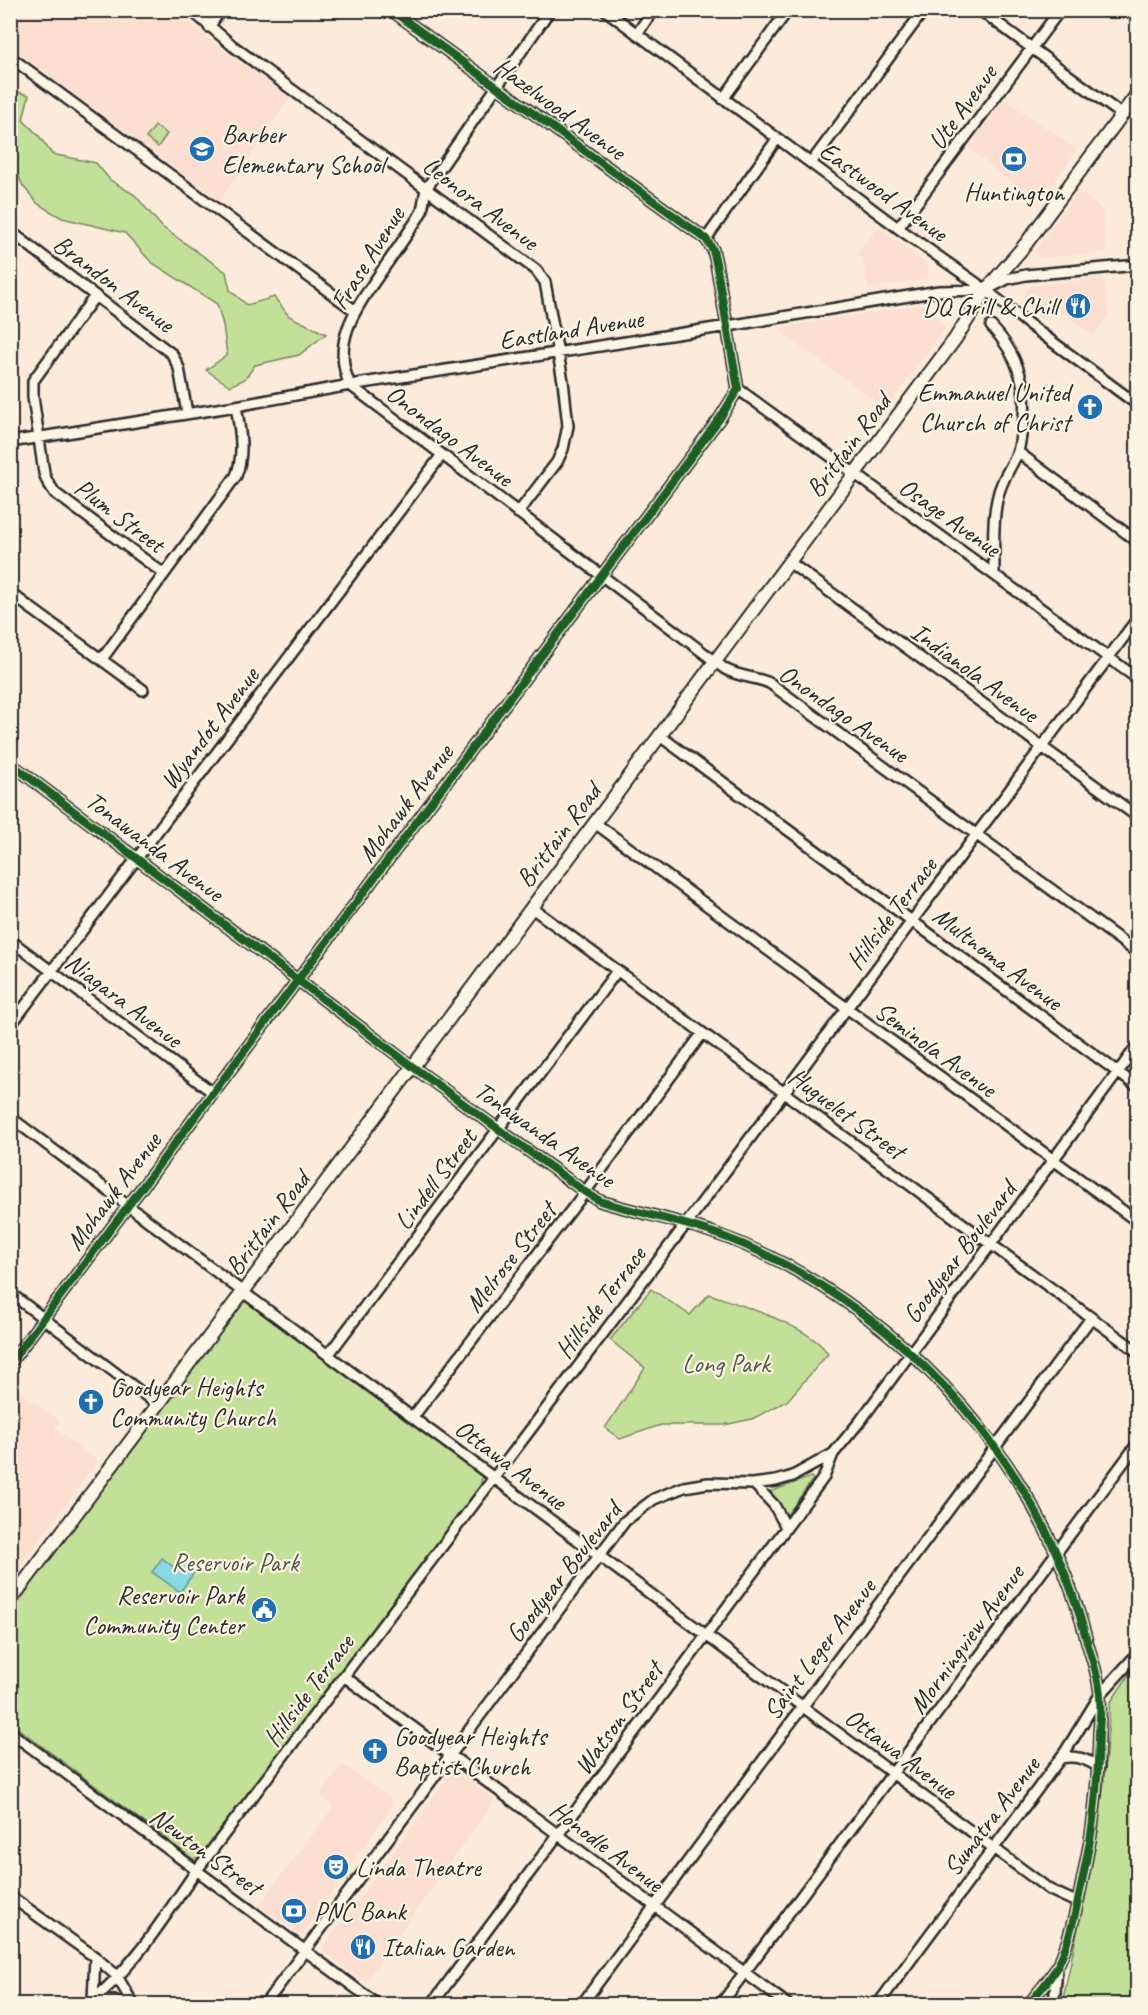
<svg xmlns="http://www.w3.org/2000/svg" width="1148" height="2015" font-family="Caveat,sans-serif">
<style>
.built{fill:#fcdfd0}
.green{fill:#c3e098;stroke:#778662;stroke-width:1.5}
.water{fill:#88d9e3;stroke:#639399;stroke-width:1.5}
.lines{fill:none;stroke-linecap:round;stroke-linejoin:round}
.minor-casing{stroke:#2b2b2b;stroke-width:14}
.major-casing{stroke:#2b2b2b;stroke-width:16}
.minor{stroke:#fcf5e5;stroke-width:9}
.major{stroke:#fcf5e5;stroke-width:12}
.cycleway-casing{stroke:#fcf5e5;stroke-width:11}
.cycleway{stroke:#1b5e20;stroke-width:8}
.labels{text-anchor:middle;stroke-width:4.5;stroke-linejoin:round;paint-order:stroke}
.street-label{font-size:26px;fill:#2b2b2b;stroke:#fcf5e5}
.poi-label{font-size:26px;fill:#2b2b2b;stroke:#fcf5e5;text-anchor:start}
.park-label{font-size:26px;fill:#515846;stroke:#fcf5e5}
</style>
<rect width="100%" height="100%" fill="#fcebdb"/>
<filter id="ink" filterUnits="userSpaceOnUse"><feTurbulence type="fractalNoise" baseFrequency=".0167" numOctaves="2"/><feDisplacementMap in="SourceGraphic" scale="12" xChannelSelector="R" yChannelSelector="G"/><feConvolveMatrix kernelMatrix="1 2 1 2 8 2 1 2 1" color-interpolation-filters="sRGB"/></filter>
<g filter="url(#ink)">
<path class="built" d="M16,11h160l31,27 83,60 -70,103 -209,-154v-28z
M1005,99l73,51 -41,54 -69,-57z
M1078,191l24,18 4,43 -67,6 -4,-8z
M878,227l50,38v14l-60,10 -5,-31 -7,-3z
M1104,277l5,38 -15,21 -39,-28 -11,13 -24,-18 9,-17z
M925,304l20,25 -59,80 -104,-75v-7z
M10,1384l50,37 -5,7 43,33 -87,117z
M343,1764l52,38 -93,134 -43,-31 75,-99 -14,-11z
M454,1769l41,31 -130,182 -44,-32z"/>
<path class="green" d="M18,92l11,3 -6,25 16,16 13,18 44,9 14,17 25,15 27,32 64,45 4,18 17,15 27,-8 15,19 37,18 -27,21 -44,10 -10,14 -15,7 -24,-16 21,-15 -4,-30 -6,-21 -66,-42 -26,-29 -63,-15 -24,-14 -15,-18 -12,-28v-60z
M155,126l12,8 -9,13 -12,-9z
M651,1289l39,26 19,-21c29,10 104,33 119,60l-41,47 -35,18 -28,6h-63l-41,14 -15,-11 40,-60 -35,-28z
M248,1299l234,174 -1,12 -281,372 -7,2 -182,-136 -1,-113 233,-310z
M811,1477l2,2 -26,36h-3l-4,-9 -11,-14z
M1137,1663v341h-75l33,-158 8,-55 7,-88z"/>
<path class="water" d="M162,1558l16,12 8,-11 12,8 -18,25 -28,-20z"/>
<g class="lines">
<g class="minor-casing">
<path id="minor" d="M191,10l42,36 303,224 9,12 18,99 5,45 -5,23 -6,13 -39,51
M550,10l-124,179 -4,22 -4,7c-12,18 -24,36 -37,54 -24,35 -51,69 -31,113l375,284c15,9 31,7 46,15l367,269
M605,10l293,218 88,62 41,33 111,82
M980,10l141,104
M209,27l12,-17
M637,34l16,-24
M10,57l344,253
M723,99l65,-89
M811,163l113,-153
M898,228l162,-218
M10,231l162,123 7,14 8,45
M706,239l71,-100
M95,296l-62,85v16l11,76 3,8 8,12 109,81
M991,326c28,29 39,66 31,105 -2,7 -2,16 -5,23 -7,15 -17,28 -20,46 -5,23 -3,49 -3,73
M738,389l400,290
M10,442l226,-36 114,-21 378,-59 211,-35 47,-1 21,-11 19,-4 112,-10
M1018,452l120,90
M789,562l349,255
M10,593l133,97
M102,659l134,-183c9,-23 4,-46 0,-70
M660,736l478,351
M10,763l403,304 172,125 15,9c38,12 77,19 114,32 45,16 90,40 129,67 117,80 207,200 243,338 5,19 13,38 14,58 1,12 0,25 -1,37 -1,40 -3,79 -11,118 -6,32 -16,86 -30,114 -7,14 -20,27 -29,39
M595,823l543,399
M532,908l606,444
M10,940l202,152
M10,1026l431,-570
M10,1117l233,175 691,512 116,86 26,12
M10,1293l148,112
M329,1354l288,-383
M10,1363l710,-945 18,-29 -22,-126 -3,-13 -7,-11 -315,-229
M413,1417l172,-225 117,-158
M754,1484l20,21 12,22
M345,1677l442,327
M10,1732l367,272
M1061,1758c15,-3 25,1 38,9
M10,1896l85,61 22,19 16,28
M93,2000l2,-43
M93,2000l22,1 12,3
M88,2004c44,-34 75,-85 106,-130l492,-650 452,-606
M265,2004l360,-483 29,-22 30,-12 24,-4 44,1 24,-3 17,-5 40,-22 28,-34 277,-375
M432,2004l392,-527 9,-23
M582,2004l509,-686
M721,2004l417,-561
M878,2004l187,-252 35,-57 38,-42
M1054,2004l3,-36"/>
</g>
<g class="major-casing">
<path id="major" d="M10,1601l456,-605 489,-657 31,-49 39,-45 113,-152"/>
</g>
<use href="#minor" class="minor"/>
<use href="#major" class="major"/>
<g class="cycleway-casing">
<path id="cycleway" d="M10,763l403,304 172,125 15,9c38,12 77,19 114,32 45,16 90,40 129,67 117,80 207,200 243,338 5,19 13,38 14,58 1,12 0,25 -1,37 -1,40 -3,79 -11,118 -6,32 -16,86 -30,114 -7,14 -20,27 -29,39
M10,1363l710,-945 18,-29 -22,-126 -3,-13 -7,-11 -315,-229"/>
</g>
<use href="#cycleway" class="cycleway"/>
</g>
</g>
<defs>
<g id="school-disc" transform="scale(1.35)"><circle r="9.5" fill="#1f6fb2" stroke="#fcf5e5"/><path d="M0-5L7-2L0 1L-7-2ZM-4 1L0 2.5L4 1V4Q0 6-4 4Z" fill="#fff"/></g>
<g id="bank-disc" transform="scale(1.35)"><circle r="9.5" fill="#1f6fb2" stroke="#fcf5e5"/><path d="M-6-4H6V4H-6ZM0-2.3a2.3 2.3 0 1 0 0 4.6a2.3 2.3 0 1 0 0-4.6Z" fill="#fff"/></g>
<g id="restaurant-disc" transform="scale(1.35)"><circle r="9.5" fill="#1f6fb2" stroke="#fcf5e5"/><path d="M-5-6h1v4h1v-4h1v4h1v-4h1v5L-1.5 .5V6h-2V.5L-5-1ZM5-6V6H3V1.5H1.5Q1.5-4 5-6Z" fill="#fff"/></g>
<g id="church-disc" transform="scale(1.35)"><circle r="9.5" fill="#1f6fb2" stroke="#fcf5e5"/><path d="M-1.2-6h2.4v3.5h3.3v2.4h-3.3V6h-2.4V-.1h-3.3v-2.4h3.3Z" fill="#fff"/></g>
<g id="civic-disc" transform="scale(1.35)"><circle r="9.5" fill="#1f6fb2" stroke="#fcf5e5"/><path d="M-.6-6.5H3V-4.5H.6V-3L4-1V1h2V6H-6V1h2V-1L-.6-3ZM-1.2 2.5V6h2.4V2.5Z" fill="#fff"/></g>
<g id="theatre-disc" transform="scale(1.35)"><circle r="9.5" fill="#1f6fb2" stroke="#fcf5e5"/><path d="M-5-5.5Q0-4 5-5.5V0Q5 5 0 6Q-5 5-5 0ZM-3.3-2.5H-1v1.5H-3.3ZM1-2.5H3.3v1.5H1ZM-2.8 1Q0 5.5 2.8 1Z" fill="#fff"/></g>
</defs>
<g fill-rule="evenodd">
<use href="#school-disc" x="202" y="149"/>
<use href="#bank-disc" x="1014" y="159"/>
<use href="#restaurant-disc" x="1078" y="306"/>
<use href="#church-disc" x="1090" y="407"/>
<use href="#church-disc" x="91" y="1402"/>
<use href="#civic-disc" x="264" y="1610"/>
<use href="#church-disc" x="375" y="1751"/>
<use href="#theatre-disc" x="336" y="1867"/>
<use href="#bank-disc" x="294" y="1911"/>
<use href="#restaurant-disc" x="363" y="1947"/>
</g>
<g class="labels">
<g class="street-label">
<text transform="translate(962 107) rotate(-54)" y="9">Ute Avenue</text>
<text transform="translate(560 108) rotate(36)" y="9">Hazelwood Avenue</text>
<text transform="translate(884 191) rotate(36)" y="9">Eastwood Avenue</text>
<text transform="translate(481 203) rotate(37)" y="9">Leonora Avenue</text>
<text transform="translate(367 258) rotate(-58)" y="9">Frase Avenue</text>
<text transform="translate(114 283) rotate(37)" y="9">Brandon Avenue</text>
<text transform="translate(571 329) rotate(-9)" y="9">Eastland Avenue</text>
<text transform="translate(450 435) rotate(37)" y="9">Onondago Avenue</text>
<text transform="translate(848 445) rotate(-53)" y="9">Brittain Road</text>
<text transform="translate(120 515) rotate(37)" y="9">Plum Street</text>
<text transform="translate(950 517) rotate(35)" y="9">Osage Avenue</text>
<text transform="translate(975 672) rotate(36)" y="9">Indianola Avenue</text>
<text transform="translate(844 713) rotate(35)" y="9">Onondago Avenue</text>
<text transform="translate(209 728) rotate(-53)" y="9">Wyandot Avenue</text>
<text transform="translate(405 803) rotate(-53)" y="9">Mohawk Avenue</text>
<text transform="translate(558 835) rotate(-53)" y="9">Brittain Road</text>
<text transform="translate(155 846) rotate(37)" y="9">Tonawanda Avenue</text>
<text transform="translate(891 913) rotate(-53)" y="9">Hillside Terrace</text>
<text transform="translate(998 958) rotate(37)" y="9">Multnoma Avenue</text>
<text transform="translate(124 1000) rotate(37)" y="9">Niagara Avenue</text>
<text transform="translate(936 1049) rotate(36)" y="9">Seminola Avenue</text>
<text transform="translate(847 1113) rotate(36)" y="9">Huguelet Street</text>
<text transform="translate(545 1134) rotate(35)" y="9">Tonawanda Avenue</text>
<text transform="translate(435 1179) rotate(-53)" y="9">Lindell Street</text>
<text transform="translate(113 1191) rotate(-53)" y="9">Mohawk Avenue</text>
<text transform="translate(267 1223) rotate(-53)" y="9">Brittain Road</text>
<text transform="translate(959 1252) rotate(-53)" y="9">Goodyear Boulevard</text>
<text transform="translate(510 1257) rotate(-52)" y="9">Melrose Street</text>
<text transform="translate(600 1302) rotate(-53)" y="9">Hillside Terrace</text>
<text transform="translate(511 1464) rotate(37)" y="9">Ottawa Avenue</text>
<text transform="translate(563 1572) rotate(-52)" y="9">Goodyear Boulevard</text>
<text transform="translate(966 1639) rotate(-54)" y="9">Morningview Avenue</text>
<text transform="translate(819 1649) rotate(-53)" y="9">Saint Leger Avenue</text>
<text transform="translate(308 1690) rotate(-53)" y="9">Hillside Terrace</text>
<text transform="translate(618 1718) rotate(-54)" y="9">Watson Street</text>
<text transform="translate(901 1753) rotate(37)" y="9">Ottawa Avenue</text>
<text transform="translate(991 1816) rotate(-53)" y="9">Sumatra Avenue</text>
<text transform="translate(607 1846) rotate(37)" y="9">Honodle Avenue</text>
<text transform="translate(206 1851) rotate(36)" y="9">Newton Street</text>
</g>
<g class="poi-label">
<text x="222" y="143">Barber<tspan x="222" dy="30">Elementary School</tspan></text>
<text x="1014" y="201" text-anchor="middle">Huntington</text>
<text x="1058" y="315" text-anchor="end">DQ Grill &amp; Chill</text>
<text x="1070" y="401" text-anchor="end">Emmanuel United<tspan x="1070" dy="30">Church of Christ</tspan></text>
<text x="110" y="1396">Goodyear Heights<tspan x="110" dy="30">Community Church</tspan></text>
<text x="244" y="1604" text-anchor="end">Reservoir Park<tspan x="244" dy="30">Community Center</tspan></text>
<text x="394" y="1745">Goodyear Heights<tspan x="394" dy="30">Baptist Church</tspan></text>
<text x="356" y="1876">Linda Theatre</text>
<text x="314" y="1920">PNC Bank</text>
<text x="382" y="1956">Italian Garden</text>
</g>
<g class="park-label">
<text x="726" y="1372">Long Park</text>
<text x="235" y="1571">Reservoir Park</text>
</g>
</g>
<rect width="1148" height="2015" fill="none" stroke="#fcf5e5" stroke-width="36"/>
<rect x="18" y="18" width="1112" height="1979" fill="none" stroke="#2b2b2b" stroke-width="2" filter="url(#ink)"/>
</svg>
